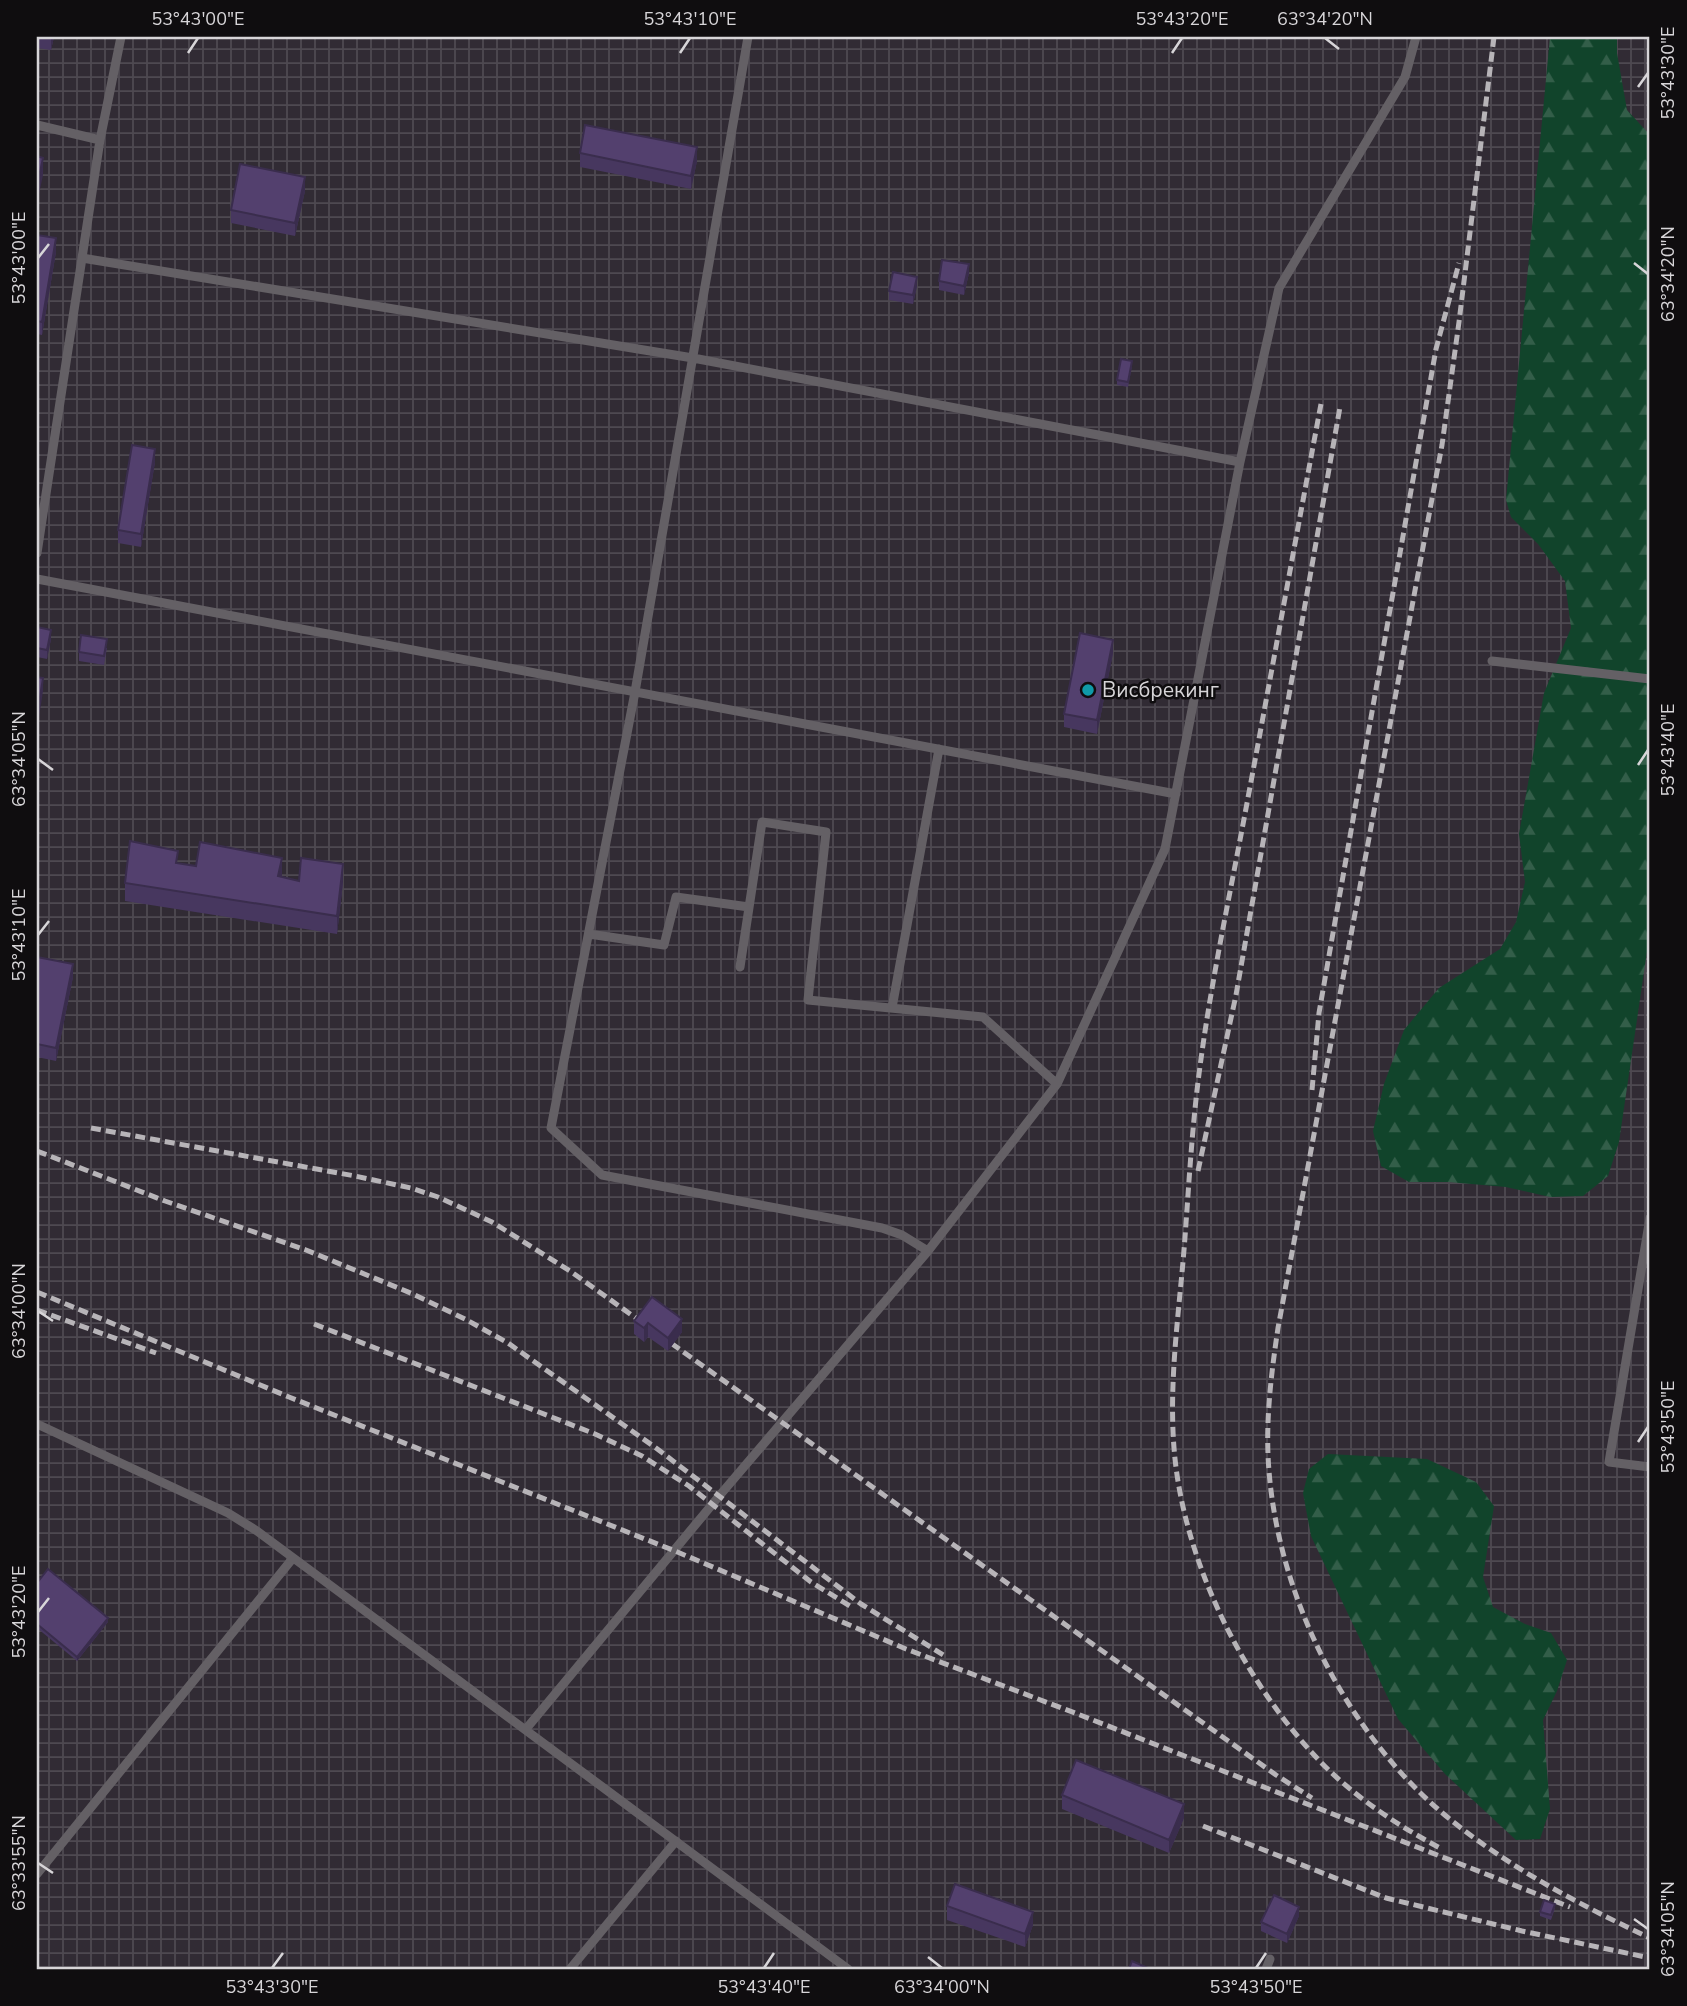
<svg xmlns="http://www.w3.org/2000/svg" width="1687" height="2006" font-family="'Nunito Sans',sans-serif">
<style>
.industrial{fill:url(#industrial-grid)}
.forest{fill:url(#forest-firs)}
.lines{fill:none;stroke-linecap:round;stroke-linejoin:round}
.lane{stroke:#646065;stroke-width:9}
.rail{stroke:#b7b4b8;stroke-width:5;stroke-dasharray:10 5;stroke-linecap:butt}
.wall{fill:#47375f}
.shaded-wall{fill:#3a2d4d}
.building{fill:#53406e;stroke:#3a2d4d;stroke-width:2}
.ticks{fill:none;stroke:#d7d5d8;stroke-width:2.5}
.culture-dot{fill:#0f9aa8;stroke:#0f0d0f;stroke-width:2.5}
.labels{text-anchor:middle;stroke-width:5;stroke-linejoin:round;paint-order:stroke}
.poi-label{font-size:21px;fill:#d7d5d8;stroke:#0f0d0f;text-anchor:start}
.neatline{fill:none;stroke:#d7d5d8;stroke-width:2.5}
.ticks-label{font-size:18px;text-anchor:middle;fill:#d7d5d8}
</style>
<defs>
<pattern id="industrial-grid" width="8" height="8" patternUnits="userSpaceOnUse" patternTransform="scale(1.75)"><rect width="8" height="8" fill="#312b34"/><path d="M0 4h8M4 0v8" fill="none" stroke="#4e4951"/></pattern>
<pattern id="forest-firs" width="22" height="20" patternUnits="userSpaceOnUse" patternTransform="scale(1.75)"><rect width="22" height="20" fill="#11442b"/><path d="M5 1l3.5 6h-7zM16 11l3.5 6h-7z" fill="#335e49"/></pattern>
</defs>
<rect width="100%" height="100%" fill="#262328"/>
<path class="industrial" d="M37,37h1613v1932h-1613z"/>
<path class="forest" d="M1550,37h67v16l10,57 23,25v796l-31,211 -11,34 -25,20 -33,1 -44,-10 -58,-5h-39l-28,-16 -8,-35 11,-47 20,-54 35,-42 61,-39 16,-27 9,-40 -6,-48 25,-141 27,-65 -6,-47 -27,-37 -27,-27 -5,-17z
M1328,1454l99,5 49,23 18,24 -11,71 10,30 32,17 26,9 16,27 -10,31 -14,29 7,89 -10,30 -24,1 -71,-66 -47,-55 -87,-183 -8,-43 6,-24z"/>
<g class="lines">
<path class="lane" d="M748,37l-113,655 -84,436 51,47 280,53 20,7 26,16
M37,125l63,15
M82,258l611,100 547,104
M37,553l63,-413 21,-103
M37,579l1139,215
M1492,661l158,18
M589,934l75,11 12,-48 73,10
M740,967l22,-145 64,10 -18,168 175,17 74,67
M892,1008l47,-259
M1650,1218l-41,244 41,5
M37,1424l191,89 29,18 591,438
M526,1729l194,-234 208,-244 129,-167 108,-235 75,-387 39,-174 126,-211 11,-40
M37,1874l256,-316
M570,1969l106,-128
M1266,1969l4,-10"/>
<path class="rail" d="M1494,37l-35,285 -17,123 -164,883c-7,47 -13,95 -9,143 10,127 78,263 177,345 62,51 132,88 204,122
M1321,404c-26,138 -51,277 -77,415 -16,85 -34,169 -45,255 -7,54 -10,109 -14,163 -6,83 -21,167 -6,250 17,96 69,197 136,269 35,38 80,68 125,92
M1312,1090l7,-77 11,-63 106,-601 23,-86
M91,1128l264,48 56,12 27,9 54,25 78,49 706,504 36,23
M37,1151l128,50 141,49 107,44 52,25 43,24 148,105 205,156 84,52
M1198,1171l38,-176 104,-588
M37,1292l252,105 386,154 231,98 169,64 495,194
M37,1310l119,43
M314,1324l281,110 47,22 47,30 122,96 39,24
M1203,1826l183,72 136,33 128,27"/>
</g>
<path class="wall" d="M37,37h17l-3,13 -14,-2z
M580,153l117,8 -6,28 -111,-22z
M305,191l-10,45 -64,-13v-13z
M37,235l19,17 -14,83 -5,-1z
M969,273l-5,22 -25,-5v-9z
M917,286l-4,18 -24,-4v-9z
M1132,366l-4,21 -11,-2v-5z
M155,462l-14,85 -23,-4v-13z
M37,627l14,12 -4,20 -10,-2z
M107,648l-3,17 -25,-4v-9z
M1113,653l-16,81 -33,-7v-13z
M178,864l104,13 17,4 44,1 -6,52 -212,-33v-18z
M37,957l36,20 -17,84 -19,-4z
M682,1319v13l-14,19 -20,-14 -4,5 -10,-8v-13z
M37,1583l71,39 -31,39 -40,-33z
M1062,1795l122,23 -15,35 -107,-44z
M947,1906l86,19 -8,22 -78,-27z
M1555,1908l-4,12 -11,-4v-4z
M1299,1916l-12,27 -26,-12v-9z"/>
<path class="shaded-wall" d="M51,37h3l-3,13z
M697,147v14l-6,28v-13z
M43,158v17l-6,29v-18z
M305,177v14l-10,45v-13z
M56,238v14l-14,83v-13z
M969,264v9l-5,22v-9z
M917,277v9l-4,18v-9z
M155,449v13l-14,85v-13z
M51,630v9l-4,20v-9z
M1113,640v13l-16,81v-14z
M43,678v13l-6,39v-14z
M282,858v18h-4z
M343,864v18l-6,52v-18z
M73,964v13l-17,84v-13z
M682,1319v13l-14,19v-13z
M648,1323v14l-4,5v-14z
M108,1618v4l-31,39v-4z
M1184,1804v14l-15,35v-13z
M1299,1907v9l-12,27v-9z
M1033,1912v13l-8,22v-13z"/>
<path class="building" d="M585,125l112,22 -6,29 -111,-23z
M37,156l6,2 -6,28z
M240,164l65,13 -10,46 -64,-13z
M37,235l19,3 -14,84 -5,-1z
M942,260l27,4 -5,22 -25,-5z
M893,272l24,5 -4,18 -24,-4z
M1121,359l11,2 -4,21 -11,-2z
M132,445l23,4 -14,85 -23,-4z
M37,627l14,3 -4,20 -10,-2z
M1080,633l33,7 -16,80 -33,-6z
M81,635l26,4 -3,17 -25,-4z
M37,677l6,1 -6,38z
M130,841l48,10 -2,12 20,3 4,-24 82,16 -4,18 21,5 2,-23 42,6 -6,52 -212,-33z
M37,957l36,7 -17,84 -19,-4z
M652,1297l30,22 -14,19 -20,-15 -4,5 -10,-7z
M48,1569l60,49 -31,39 -40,-33v-41z
M1076,1760l108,44 -15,36 -107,-45z
M955,1884l78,28 -8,22 -78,-28z
M1274,1895l25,12 -12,27 -26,-12z
M1544,1900l11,4 -4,11 -11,-3z
M1132,1961l18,8h-21z"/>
<path class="ticks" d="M1325,38l14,11M188,53l10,-15M680,53l10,-15M1172,53l10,-15M1638,87l10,-14M38,258l11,-14M1634,263l14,11M38,759l15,11M1638,765l10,-15M38,935l11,-14M38,1311l15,10M1638,1442l10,-15M38,1612l11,-14M38,1863l15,10M1634,1919l14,10M928,1957l14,11M272,1968l11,-15M764,1968l10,-15M1256,1968l10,-15"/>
<circle class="culture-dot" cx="1088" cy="690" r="7"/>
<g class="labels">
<g class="poi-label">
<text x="1102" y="697">Висбрекинг</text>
</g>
</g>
<rect width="1687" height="2006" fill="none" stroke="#0f0d0f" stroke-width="77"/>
<rect x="38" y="38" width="1610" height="1930" class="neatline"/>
<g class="ticks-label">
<text x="198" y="25">53°43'00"E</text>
<text x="690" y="25">53°43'10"E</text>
<text x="1182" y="25">53°43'20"E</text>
<text x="1325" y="25">63°34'20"N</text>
<text transform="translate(1668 73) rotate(-90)" y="6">53°43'30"E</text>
<text transform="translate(19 258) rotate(-90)" y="6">53°43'00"E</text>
<text transform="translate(1668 274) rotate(-90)" y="6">63°34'20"N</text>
<text transform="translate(1668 750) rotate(-90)" y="6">53°43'40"E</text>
<text transform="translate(19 759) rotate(-90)" y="6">63°34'05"N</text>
<text transform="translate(19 935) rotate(-90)" y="6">53°43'10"E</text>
<text transform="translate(19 1311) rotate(-90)" y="6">63°34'00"N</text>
<text transform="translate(1668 1427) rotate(-90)" y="6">53°43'50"E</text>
<text transform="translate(19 1612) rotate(-90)" y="6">53°43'20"E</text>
<text transform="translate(19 1863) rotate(-90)" y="6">63°33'55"N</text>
<text transform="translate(1668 1929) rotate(-90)" y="6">63°34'05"N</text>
<text x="272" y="1993">53°43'30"E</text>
<text x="764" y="1993">53°43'40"E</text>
<text x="942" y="1993">63°34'00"N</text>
<text x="1256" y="1993">53°43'50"E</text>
</g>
</svg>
